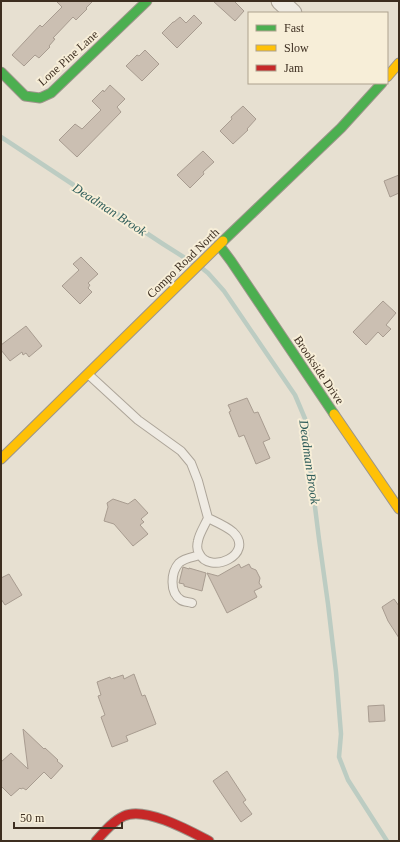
<svg xmlns="http://www.w3.org/2000/svg" width="400" height="842" font-family="'Times New Roman',serif">
<style>
.lines{fill:none;stroke-linecap:round;stroke-linejoin:round}
.stream{stroke:#bcccc2;stroke-width:4.5}
.building{fill:#cbbfb2;stroke:#a89c90}
.lane-casing{stroke:#ada599;stroke-width:10}
.street-casing{stroke:#ada599;stroke-width:19}
.fast-casing{stroke:#9c958a;stroke-width:11}
.slow-casing{stroke:#9c958a;stroke-width:11}
.jam-casing{stroke:#9c958a;stroke-width:11}
.lane{stroke:#efebe3;stroke-width:8}
.street{stroke:#efebe3;stroke-width:17}
.fast{stroke:#4caf50;stroke-width:9}
.slow{stroke:#ffc107;stroke-width:9}
.jam{stroke:#c62828;stroke-width:9}
.labels{text-anchor:middle;stroke-width:4;stroke-linejoin:round;paint-order:stroke}
.street-label{font-size:12px;fill:#3d2e20;stroke:#f7eed8}
.water-label{font-size:13px;font-style:italic;fill:#2f5d5a;stroke:#f7eed8}
</style>
<rect width="100%" height="100%" fill="#e7e0d1"/>
<g class="lines">
<path class="stream" d="M1,137l162,107 30,19
M203,269l5,4 16,18 71,104 11,26 2,30 11,88 9,65 8,68 5,62 -2,23 9,23 39,61"/>
</g>
<path class="building" d="M56,1h37l-7,7 1,1 -11,11 -3,-3 -20,21 2,1 -6,7 1,1 -11,11 -4,-3 -11,11 -12,-11 28,-30 2,2 20,-20z
M213,1h21l10,10 -9,10z
M194,15l8,8 -25,25 -15,-15 11,-11h1l6,-5 6,6z
M145,50l14,14 -17,17 -16,-15 11,-11 2,1z
M110,85l15,14 -8,8 4,5 -44,45 -18,-17 16,-16 7,5 19,-19 -9,-9 11,-11 1,2z
M243,106l13,13 -9,10 1,1 -15,14 -13,-13 12,-12 -1,-2z
M203,151l11,11 -11,10 1,2 -14,14 -13,-13z
M399,175v18l-9,4 -6,-16z
M81,257l17,17 -10,9 2,2 -2,3 4,4 -12,12 -18,-18 17,-16 -6,-6z
M383,301l13,12 -10,12 5,4 -8,8 -5,-5 -12,13 -13,-13z
M26,326l16,20 -13,11 -3,-4 -3,2 -1,-3 -12,9 -9,-11v-5z
M247,398l7,15 4,-1 12,27 -7,3 7,16 -14,6 -12,-29 -5,2 -10,-25 2,-1 -3,-6z
M113,499l15,5 7,-5 13,14 -7,6 3,3 -4,3 8,9 -15,12 -19,-22 -10,-3 4,-14 -1,-4z
M239,564l2,4 8,-4 2,4 5,2 4,8 -1,5 3,4 -8,4 3,6 -30,16 -20,-40 11,3z
M183,567l6,2v-1l17,5 -4,18 -18,-5v-2l-5,-1z
M9,574l13,21 -17,10 -4,-6v-21z
M394,599l5,7v32l-11,-17 -6,-14z
M134,674l8,22 3,-1 11,29 -30,12 2,5 -16,6 -11,-30 4,-2 -7,-19 3,-1 -4,-13 13,-5 1,2 12,-4 1,4z
M384,705l1,16 -16,1 -1,-16z
M23,729l21,20 1,-1 13,12 -1,1 6,5 -12,13 -7,-7 -18,18 -3,-2 -2,1 -1,-1 -9,8 -10,-10v-24l10,-9 17,16z
M227,771l19,29 -3,2 9,12 -11,8 -28,-41z"/>
<g class="lines">
<g class="lane-casing">
<path id="lane" d="M88,374l50,46 43,31 10,12 7,18 10,37c8,4 18,8 25,14 23,22 -24,44 -34,21 -2,-3 -2,-8 -1,-12 1,-7 7,-16 10,-23
M192,603c-3,-1 -8,-1 -11,-3 -12,-8 -10,-28 -2,-37 5,-5 14,-6 21,-8"/>
</g>
<g class="street-casing">
<path id="street" d="M280,1l13,12"/>
</g>
<g class="fast-casing">
<path id="fast" d="M1,72l24,24 15,2 11,-5 96,-92
M223,241l118,-113 41,-45
M219,245l12,16 103,153"/>
</g>
<g class="slow-casing">
<path id="slow" d="M387,77l12,-14
M334,414l65,95
M1,459l222,-218"/>
</g>
<g class="jam-casing">
<path id="jam" d="M96,841c8,-9 17,-20 28,-25 21,-10 66,15 85,25"/>
</g>
<use href="#lane" class="lane"/>
<use href="#street" class="street"/>
<use href="#fast" class="fast"/>
<use href="#slow" class="slow"/>
<use href="#jam" class="jam"/>
</g>
<g class="labels">
<g class="street-label">
<text transform="translate(68 58) rotate(-42)" y="4">Lone Pine Lane</text>
<text transform="translate(183 263) rotate(-44)" y="4">Compo Road North</text>
<text transform="translate(319 370) rotate(56)" y="4">Brookside Drive</text>
</g>
<g class="water-label">
<text transform="translate(110 209) rotate(33)" y="5">Deadman Brook</text>
<text transform="translate(310 462) rotate(82)" y="5">Deadman Brook</text>
</g>
</g>
<rect width="400" height="842" fill="none" stroke="#3d2e20" stroke-width="4"/>
<rect x="248" y="12" width="140" height="72" fill="#f7eed8" stroke="#ada18e"/>
<rect x="256" y="25" width="20" height="6" fill="#4caf50" stroke="#ada18e"/>
<text x="284" y="32" font-size="12" fill="#3d2e20">Fast</text>
<rect x="256" y="45" width="20" height="6" fill="#ffc107" stroke="#ada18e"/>
<text x="284" y="52" font-size="12" fill="#3d2e20">Slow</text>
<rect x="256" y="65" width="20" height="6" fill="#c62828" stroke="#ada18e"/>
<text x="284" y="72" font-size="12" fill="#3d2e20">Jam</text>
<path d="M14 822v6h108v-6" fill="none" stroke="#3d2e20" stroke-width="2"/>
<text x="20" y="822" font-size="12" fill="#3d2e20" stroke="#f7eed8" stroke-width="3" paint-order="stroke">50 m</text>
</svg>
